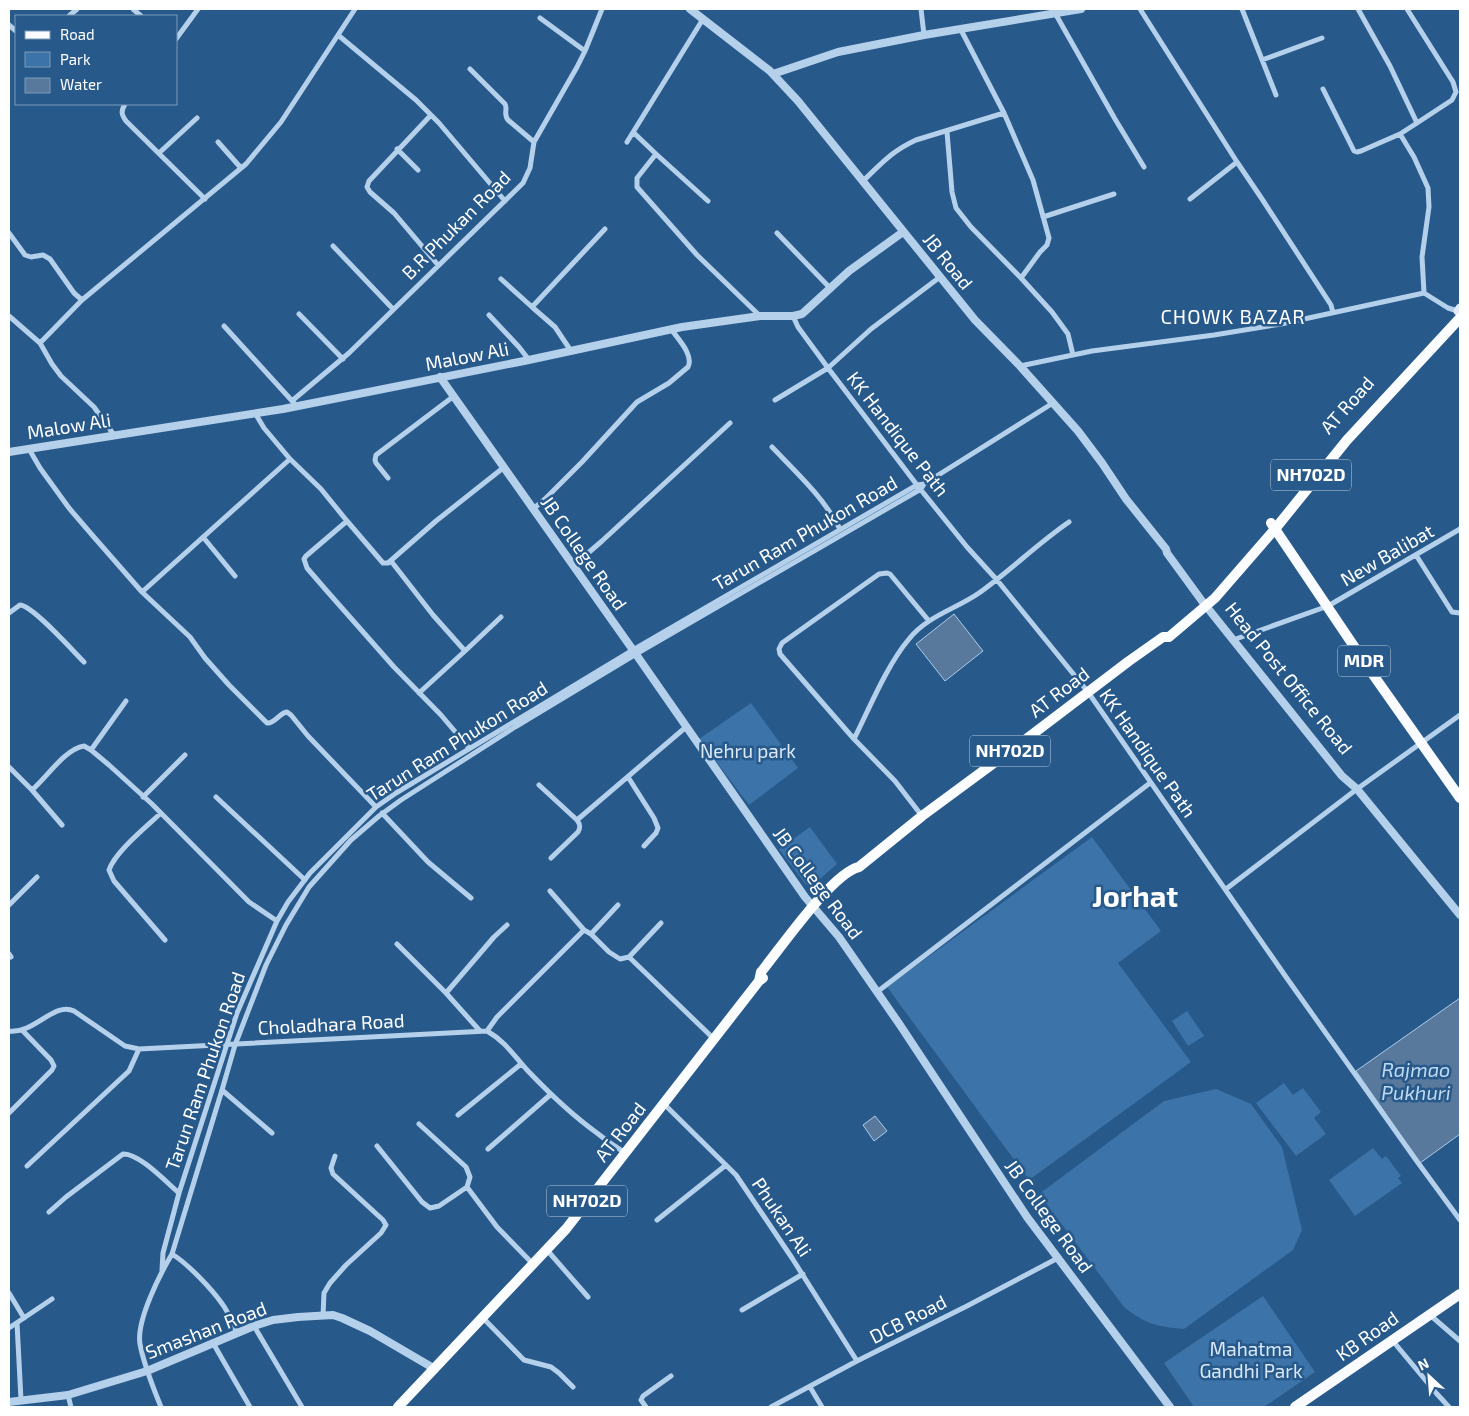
<svg xmlns="http://www.w3.org/2000/svg" width="1469" height="1416" font-family="'Exo 2',sans-serif">
<style>
.green{fill:#3c73a8}
.water{fill:#58799c;stroke:#aaccea}
.lines{fill:none;stroke-linecap:round;stroke-linejoin:round}
.minor{stroke:#b5d0ea;stroke-width:5}
.tertiary{stroke:#b5d0ea;stroke-width:8}
.secondary{stroke:#e0ecf8;stroke-width:9}
.primary{stroke:#f9fbfe;stroke-width:10}
.trunk{stroke:#fcfdfe;stroke-width:10}
.labels{text-anchor:middle;stroke-width:5;stroke-linejoin:round;paint-order:stroke}
.shield{fill:#27598b;stroke:#becddc;stroke-width:1}
.shield-label{font-size:18px;font-weight:bold;fill:#fff}
.street-label{font-size:19px;fill:#fff;stroke:#27598b}
.park-label{font-size:19px;fill:#dae9f8;stroke:#27598b}
.neighbourhood-label{font-size:20px;letter-spacing:1px;fill:#fff;stroke:#27598b}
.water-label{font-size:20px;font-style:italic;fill:#c1daf1;stroke:#27598b}
.town-label{font-size:29px;font-weight:bold;fill:#fff;stroke:#27598b}
</style>
<rect width="100%" height="100%" fill="#27598b"/>
<path class="green" d="M751,703l47,65 -49,37 -50,-66z
M810,827l27,37 -25,22 -6,-1 -27,-36z
M1092,837l69,94 -43,32 73,99 -162,118 -142,-193z
M1187,1011l17,25 -16,10 -16,-25z
M1284,1083l9,12 10,-7 18,24 -7,6 12,16 -30,22 -40,-53z
M1216,1089l35,15 31,43 20,83 -9,20 -109,79c-29,-3 -37,-4 -60,-22l-85,-113 125,-93z
M1373,1148l9,11 4,-3 15,20 -3,2 4,5 -47,33 -26,-36z
M1263,1296l52,76 -51,35h-70l-30,-44z"/>
<path class="water" d="M954,614l29,37 -38,30 -29,-37z
M1460,998v136l-40,29 -64,-92z
M875,1116l12,15 -13,10 -11,-16z"/>
<g class="lines">
<path class="minor" d="M133,9l8,7
M921,9l3,26
M1140,9l97,153 25,37 69,106 2,8
M1242,9l34,86
M1358,9l32,57 27,57 -17,11 14,23 14,31 1,19 -7,50 2,36
M1407,9l46,73 3,10 -4,8 -35,23
M1055,13l60,106 29,48
M69,16l8,-7
M540,18l45,33
M9,25l7,6
M961,30l43,83 29,67 16,58 -2,7 -7,7 -19,26
M338,35l78,65 23,23 66,78
M176,39l22,-30
M1262,60l60,-22
M470,69l35,35c3,5 -2,10 3,16l26,22
M1323,89l31,62 3,1 4,-1 39,-17
M125,104c-4,7 -4,10 1,17l79,78
M431,115l-62,66 -2,6 3,5 24,21 44,52
M947,132l5,60 4,16 15,19 50,51 31,34 16,22 5,21
M634,133l22,21 52,47
M218,142l23,26
M627,142l76,-123
M397,149l21,21
M159,153l38,-35
M656,154l-19,24v9l60,68 63,61
M863,181c19,-18 29,-30 53,-41l88,-27
M1190,199l47,-37
M1043,217l71,-23
M9,233l16,22 6,2 12,-2 7,4 24,34 8,7
M777,233l54,56
M333,246l60,63
M501,279l31,28
M299,314l44,45
M489,315l30,32 10,13
M9,316l31,27
M793,316l5,11 30,41 89,117 50,62 30,33 91,112 198,285 130,183 44,60
M224,326l70,77
M571,351l-16,-24 -23,-20 73,-78
M1020,366l72,-15 122,-16 67,-11 143,-31 24,15 10,3
M293,400l56,-47 174,-170 7,-15 4,-26 43,-75 8,-16 17,-42
M775,400l53,-32 43,-39 69,-52
M114,435l-20,-28 -33,-31 -9,-12 -12,-21 42,-43 164,-136 35,-42 74,-113
M772,447c25,26 52,51 68,82
M29,449l11,19 29,40 24,28 49,56 48,45 15,21 24,27 38,38c8,1 12,-10 20,-11l4,3 17,21 68,71
M290,459l31,30 26,32
M388,478l-12,-15 -1,-3 1,-5 78,-59
M533,509l12,-10 37,-37 55,-60 32,-19 19,-16c6,-12 -10,-28 -17,-38
M203,537l32,39
M1416,555l36,57 8,1
M391,561l42,54 32,36 -46,42
M573,566l29,-25 128,-118
M142,592l148,-133 -26,-31 -9,-15
M9,613l11,-8c12,0 53,46 64,57
M1233,640l95,-34 132,-77
M465,651l36,-34
M854,739l-74,-85 -1,-5 3,-6 97,-69 8,-1 3,1 39,47
M469,748l-28,-33 -47,-48 -68,-77 -19,-22 -3,-9 2,-3 41,-35 36,42h5l48,-42 67,-53
M91,750l35,-49
M9,767l23,23c15,-13 33,-41 52,-44l7,4 18,15 43,39 97,98 28,19
M628,777l26,41 4,10 -2,5 -12,13
M539,785l38,35c3,4 4,7 1,12l-27,26
M32,790l30,35
M143,797l42,-42
M216,797l89,83
M161,813c-15,14 -46,39 -52,57l5,11 51,59
M382,813l46,49 43,36
M922,816l-27,-35 -41,-42c16,-32 33,-74 55,-100 18,-23 47,-30 70,-46 31,-22 58,-49 90,-71
M577,820l109,-93
M1226,889l131,-100 103,-74
M550,891l34,39 7,4 18,18 11,7 9,-2 32,-34
M9,905l28,-28
M591,934l27,-29
M397,944l49,49 34,38
M9,954l2,3
M629,957l85,82
M877,992l273,-209
M446,993l48,-56 13,-12
M9,1031c26,3 45,-30 65,-20l51,35 14,3 348,-18c18,10 28,26 41,40 22,23 44,44 69,62 10,8 18,14 29,20
M487,1031l10,-14 87,-87
M222,1090l50,43
M664,1104l72,71 56,83 65,103
M9,1113l43,-43 2,-4 -3,-6 -29,-30
M458,1115l63,-51
M419,1124l47,43 4,10 -3,10 30,40 36,37
M377,1146l45,56 8,6 9,-2 28,-19
M488,1149l62,-54
M27,1166l102,-95 10,-22
M49,1212l17,-15 57,-43c16,-1 43,28 56,39
M657,1220l69,-55
M547,1250l41,47
M172,1254c16,10 40,35 51,51 6,8 9,19 14,28
M162,1270l1,-17 16,-60 58,-180 40,-92 11,-19 22,-29 66,-66 20,-14 237,-143 284,-165 7,-1 129,-81
M9,1293l15,25
M742,1310l61,-36
M1430,1315l30,26
M323,1316l1,-23 6,-10 16,-18 35,-32 5,-8 -3,-5 -50,-46 -2,-6 4,-12
M483,1318l41,42 27,7 8,6 14,14
M17,1323l4,77
M254,1326l48,81
M9,1328l43,-29
M1392,1340l45,54 12,13
M213,1343l37,64
M810,1387l12,20
M68,1395l3,12
M161,1407c-8,-20 -17,-41 -21,-63 -4,-23 20,-70 32,-90l50,-164 13,-45 31,-80 20,-40 23,-38 42,-47 28,-24 22,-16 114,-73 121,-73 285,-165 3,-5
M646,1407l-5,-7 2,-4 28,-20
M771,1407l86,-46 110,-55 91,-48"/>
<path class="tertiary" d="M690,9l80,62 28,30 177,219 45,46 58,65 24,32 24,36 40,50 1,4 35,48 140,175 15,13 103,126
M773,74l65,-22 86,-17 157,-26
M440,377l193,273 172,247 34,40 61,88 127,192 143,190
M9,452l274,-43 241,-48 158,-34 78,-11h33l9,-2 47,-43 54,-39
M9,1402l59,-7 79,-24 107,-45 19,-6 25,-3 35,-2 9,3 28,13 65,38"/>
<path class="secondary" d="M1458,311l2,-3"/>
<path class="primary" d="M1271,523l103,153 86,122
M1295,1407l165,-113"/>
<path class="trunk" d="M759,981l2,-9c19,-23 71,-99 98,-105l63,-51 99,-73 108,-82 34,-24h6l46,-39 60,-69 72,-89 113,-122
M398,1407l168,-178 193,-248 4,-3"/>
</g>
<g class="labels">
<g class="shield">
<rect x="1271" y="459.5" width="80" height="31" rx="4"/>
<rect x="1338" y="645.5" width="52" height="31" rx="4"/>
<rect x="970" y="735.5" width="80" height="31" rx="4"/>
<rect x="547" y="1185.5" width="80" height="31" rx="4"/>
</g>
<g class="shield-label">
<text x="1311" y="481">NH702D</text>
<text x="1364" y="667">MDR</text>
<text x="1010" y="757">NH702D</text>
<text x="587" y="1207">NH702D</text>
</g>
<g class="street-label">
<text transform="translate(456 225) rotate(-45)" y="7">B.R Phukan Road</text>
<text transform="translate(948 261) rotate(51)" y="7">JB Road</text>
<text transform="translate(467 356) rotate(-11)" y="7">Malow Ali</text>
<text transform="translate(1347 405) rotate(-48)" y="7">AT Road</text>
<text transform="translate(69 426) rotate(-9)" y="7">Malow Ali</text>
<text transform="translate(898 434) rotate(52)" y="7">KK Handique Path</text>
<text transform="translate(805 533) rotate(-30)" y="7">Tarun Ram Phukon Road</text>
<text transform="translate(584 553) rotate(55)" y="7">JB College Road</text>
<text transform="translate(1387 555) rotate(-30)" y="7">New Balibat</text>
<text transform="translate(1289 678) rotate(51)" y="7">Head Post Office Road</text>
<text transform="translate(1059 692) rotate(-37)" y="7">AT Road</text>
<text transform="translate(457 741) rotate(-32)" y="7">Tarun Ram Phukon Road</text>
<text transform="translate(1148 753) rotate(55)" y="7">KK Handique Path</text>
<text transform="translate(818 883) rotate(53)" y="7">JB College Road</text>
<text transform="translate(331 1024) rotate(-3)" y="7">Choladhara Road</text>
<text transform="translate(205 1071) rotate(-71)" y="7">Tarun Ram Phukon Road</text>
<text transform="translate(620 1132) rotate(-52)" y="7">AT Road</text>
<text transform="translate(1049 1216) rotate(54)" y="7">JB College Road</text>
<text transform="translate(782 1217) rotate(56)" y="7">Phukan Ali</text>
<text transform="translate(908 1319) rotate(-27)" y="7">DCB Road</text>
<text transform="translate(206 1330) rotate(-21)" y="7">Smashan Road</text>
<text transform="translate(1367 1336) rotate(-35)" y="7">KB Road</text>
</g>
<g class="park-label">
<text x="748" y="758">Nehru park</text>
<text x="1251" y="1356">Mahatma<tspan x="1251" dy="22">Gandhi Park</tspan></text>
</g>
<g class="neighbourhood-label">
<text x="1233" y="324">CHOWK BAZAR</text>
</g>
<g class="water-label">
<text x="1416" y="1077">Rajmao<tspan x="1416" dy="23">Pukhuri</tspan></text>
</g>
<g class="town-label">
<text x="1135" y="907">Jorhat</text>
</g>
</g>
<rect width="1469" height="1416" fill="none" stroke="#ffffff" stroke-width="20"/>
<rect x="15" y="15" width="162" height="90" fill="#27598b" stroke="#7d9bb9"/>
<rect x="25" y="31" width="25" height="8" fill="#f9fbfe" stroke="#7d9bb9"/>
<text x="60" y="40" font-size="15" fill="#ffffff">Road</text>
<rect x="25" y="52" width="25" height="15" fill="#3c73a8" stroke="#7d9bb9"/>
<text x="60" y="65" font-size="15" fill="#ffffff">Park</text>
<rect x="25" y="78" width="25" height="15" fill="#58799c" stroke="#7d9bb9"/>
<text x="60" y="90" font-size="15" fill="#ffffff">Water</text>
<g transform="translate(1429 1376) rotate(334)" stroke="#27598b" stroke-width="4" paint-order="stroke">
<path d="M0-4L9 19L0 12L-9 19Z" fill="#ffffff"/>
<text y="-8" font-size="14" font-weight="bold" text-anchor="middle" fill="#ffffff">N</text>
</g>
</svg>
